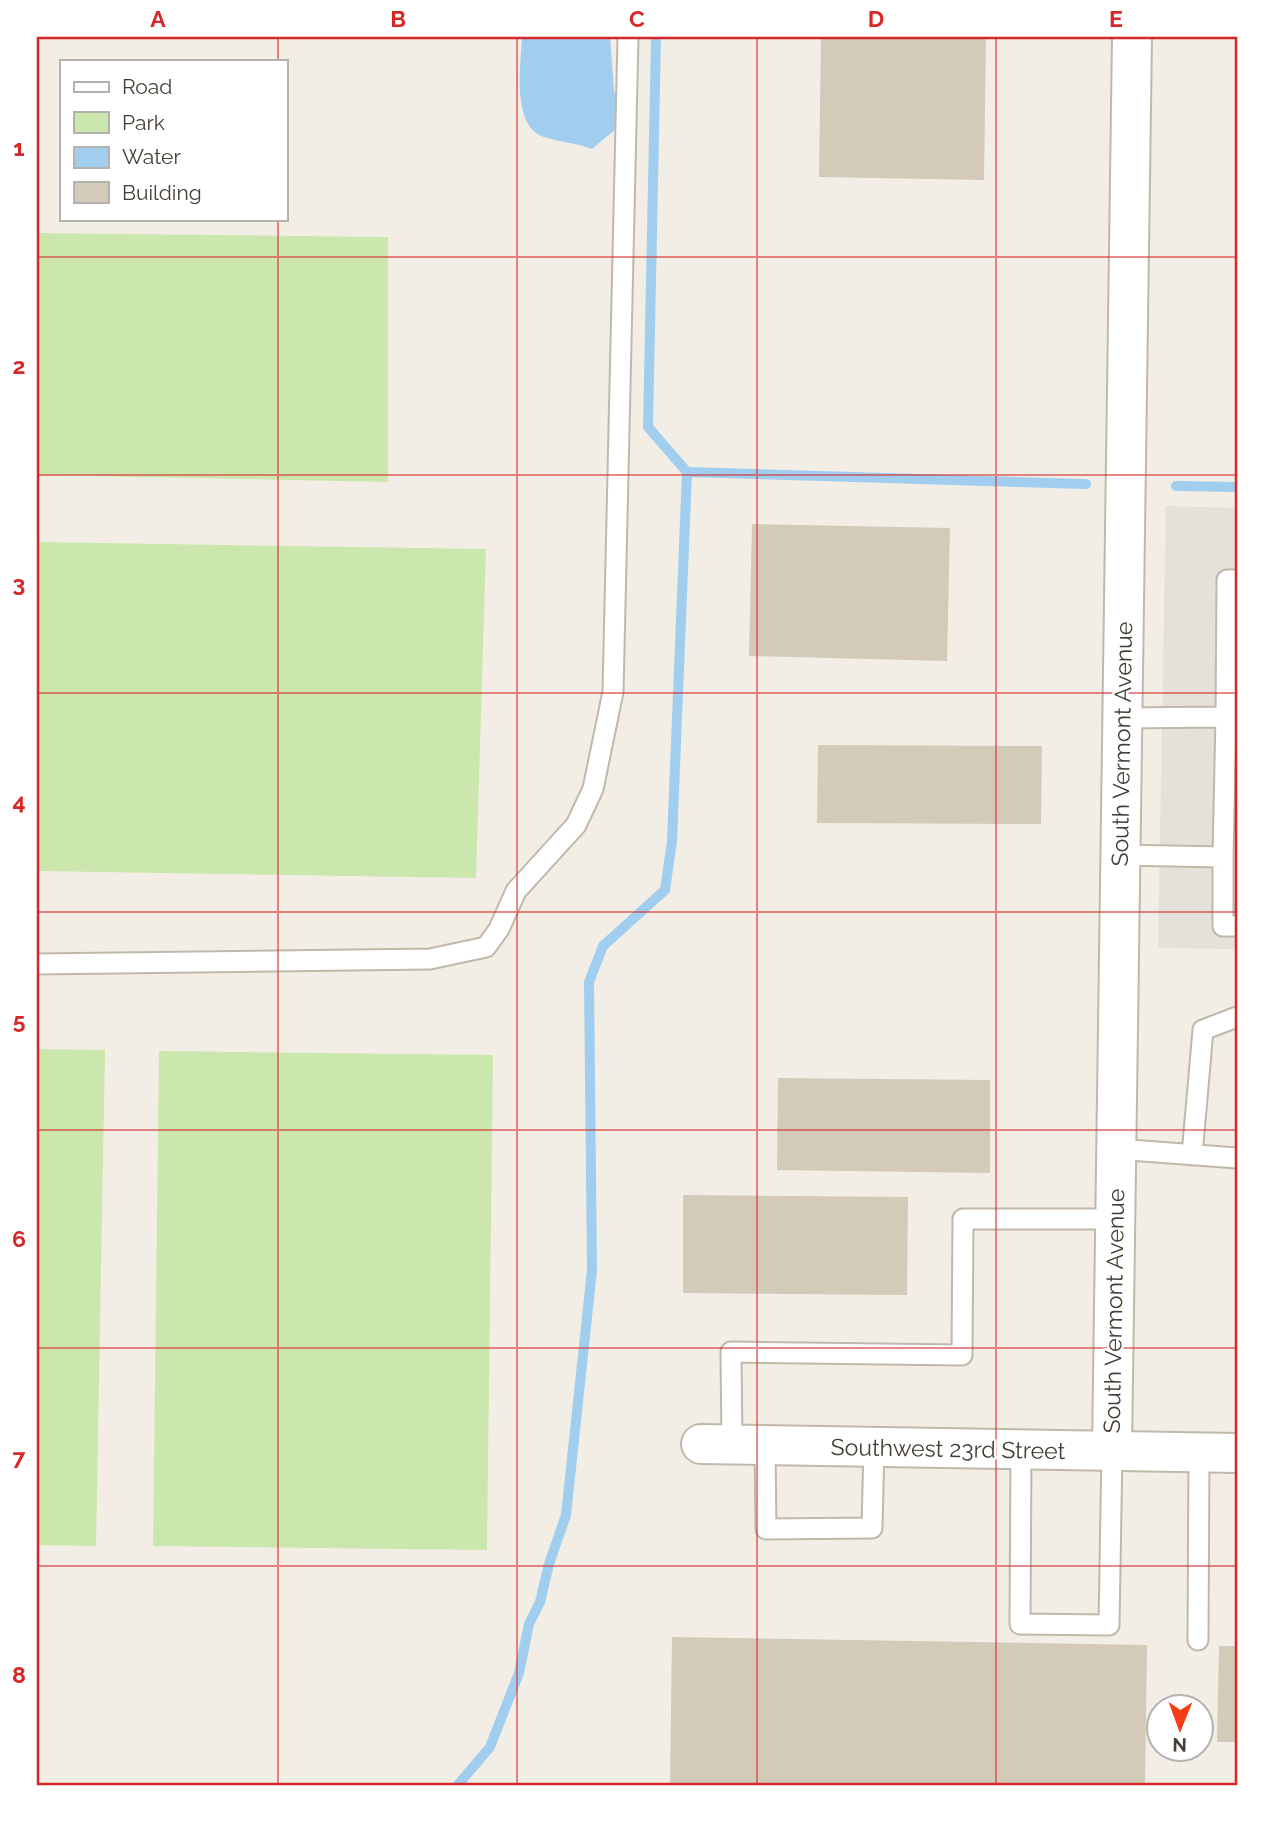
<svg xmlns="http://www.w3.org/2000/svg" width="1274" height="1823" font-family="Raleway,sans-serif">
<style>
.industrial{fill:#e4e0da}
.green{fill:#cce7ad}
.water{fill:#a1ceef}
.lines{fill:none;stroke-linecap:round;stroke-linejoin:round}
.stream{stroke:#a1ceef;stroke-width:10}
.building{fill:#d4caba}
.lane-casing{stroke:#c0b9aa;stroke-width:23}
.street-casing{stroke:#c0b9aa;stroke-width:42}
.lane{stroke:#fff;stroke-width:19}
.street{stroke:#fff;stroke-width:38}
.grid{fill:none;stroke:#d62828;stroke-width:2;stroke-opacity:0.55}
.labels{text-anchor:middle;stroke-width:5;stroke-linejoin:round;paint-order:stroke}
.street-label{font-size:23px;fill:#443e34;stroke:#fff}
.neatline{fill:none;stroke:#d62828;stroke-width:2.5}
.grid-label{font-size:23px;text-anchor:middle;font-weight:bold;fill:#d62828}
</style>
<rect width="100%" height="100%" fill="#f2eee5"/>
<path class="industrial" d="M1166,506l71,2v441l-79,-1z"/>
<path class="green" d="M37,233l351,4v245l-351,-7z
M37,542l449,7 -10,329 -439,-7z
M37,1049l68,1 -9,496 -59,-1z
M159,1051l334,4 -6,495 -334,-4z"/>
<path class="water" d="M522,37h88l4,53 9,33 -31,26c-15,-6 -32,-7 -48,-12 -33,-11 -23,-73 -22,-100z"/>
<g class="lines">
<path class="stream" d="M687,472l399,12
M1176,486l61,1
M457,1786l33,-39 29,-74 10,-49 11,-22 9,-38 17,-49 26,-245 -3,-288 14,-36 62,-56 7,-49 15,-369 -39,-45 8,-390"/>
</g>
<path class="building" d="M821,37h165l-2,143 -165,-3z
M752,524l198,4 -3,133 -198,-5z
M818,745l224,1 -1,78 -224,-1z
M778,1078l212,2v93l-213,-3z
M683,1195l225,2 -1,98 -224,-2z
M672,1637l475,8 -2,141h-475z
M1219,1646h18v96h-20z"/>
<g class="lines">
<g class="lane-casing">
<path id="lane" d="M1226,717l1,-137h10
M1120,855l103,2 3,-140 -104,1
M1223,857v69h14
M37,964l393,-5 56,-12 13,-18 17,-38 60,-66 17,-36 20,-97 15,-655
M1116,1149l121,9
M1192,1155l11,-125 34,-13
M732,1445l-1,-93 231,3 1,-136h152
M765,1447l1,82 106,-1 2,-81
M1021,1449l-1,175 89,1 3,-175
M1198,1640l1,-187"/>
</g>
<g class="street-casing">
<path id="street" d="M701,1444l536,9
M1112,1450l20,-1413"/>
</g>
<use href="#lane" class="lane"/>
<use href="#street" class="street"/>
</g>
<path class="grid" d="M278,37v24M517,37v1749M757,37v1749M996,37v1749M278,219v1567M37,257h1200M37,475h1200M37,693h1200M37,912h1200M37,1130h1200M37,1348h1200M37,1566h1200"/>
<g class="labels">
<g class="street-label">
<text transform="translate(1122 744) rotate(-89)" y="8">South Vermont Avenue</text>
<text transform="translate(1114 1311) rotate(-89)" y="8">South Vermont Avenue</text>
<text transform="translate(948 1449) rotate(1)" y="8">Southwest 23rd Street</text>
</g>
</g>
<rect width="1274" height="1823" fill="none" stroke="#ffffff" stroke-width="77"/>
<rect x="60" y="60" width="228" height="161" fill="#ffffff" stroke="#b4b2ae" stroke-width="2"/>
<rect x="74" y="82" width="35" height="10" fill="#ffffff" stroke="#b4b2ae" stroke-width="2"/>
<text x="122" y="94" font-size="21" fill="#443e34">Road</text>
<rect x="74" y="112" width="35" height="21" fill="#cce7ad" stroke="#b4b2ae" stroke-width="2"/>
<text x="122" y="130" font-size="21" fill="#443e34">Park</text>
<rect x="74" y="147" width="35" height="21" fill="#a1ceef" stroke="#b4b2ae" stroke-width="2"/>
<text x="122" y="164" font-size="21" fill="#443e34">Water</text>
<rect x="74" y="182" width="35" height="21" fill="#d4caba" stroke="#b4b2ae" stroke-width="2"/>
<text x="122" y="200" font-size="21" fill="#443e34">Building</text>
<g transform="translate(1180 1728) rotate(181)"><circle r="33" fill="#ffffff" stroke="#b4b2ae" stroke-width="2"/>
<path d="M0-5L12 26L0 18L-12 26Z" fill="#f83c16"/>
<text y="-10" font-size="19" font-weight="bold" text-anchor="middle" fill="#443e34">N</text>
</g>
<rect x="38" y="38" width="1198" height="1746" class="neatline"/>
<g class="grid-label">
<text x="158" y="27">A</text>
<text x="398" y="27">B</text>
<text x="637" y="27">C</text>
<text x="876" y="27">D</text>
<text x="1116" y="27">E</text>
<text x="19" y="156">1</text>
<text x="19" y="374">2</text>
<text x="19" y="592">3</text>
<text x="19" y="810">4</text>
<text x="19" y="1029">5</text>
<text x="19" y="1247">6</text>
<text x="19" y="1465">7</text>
<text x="19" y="1683">8</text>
</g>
</svg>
